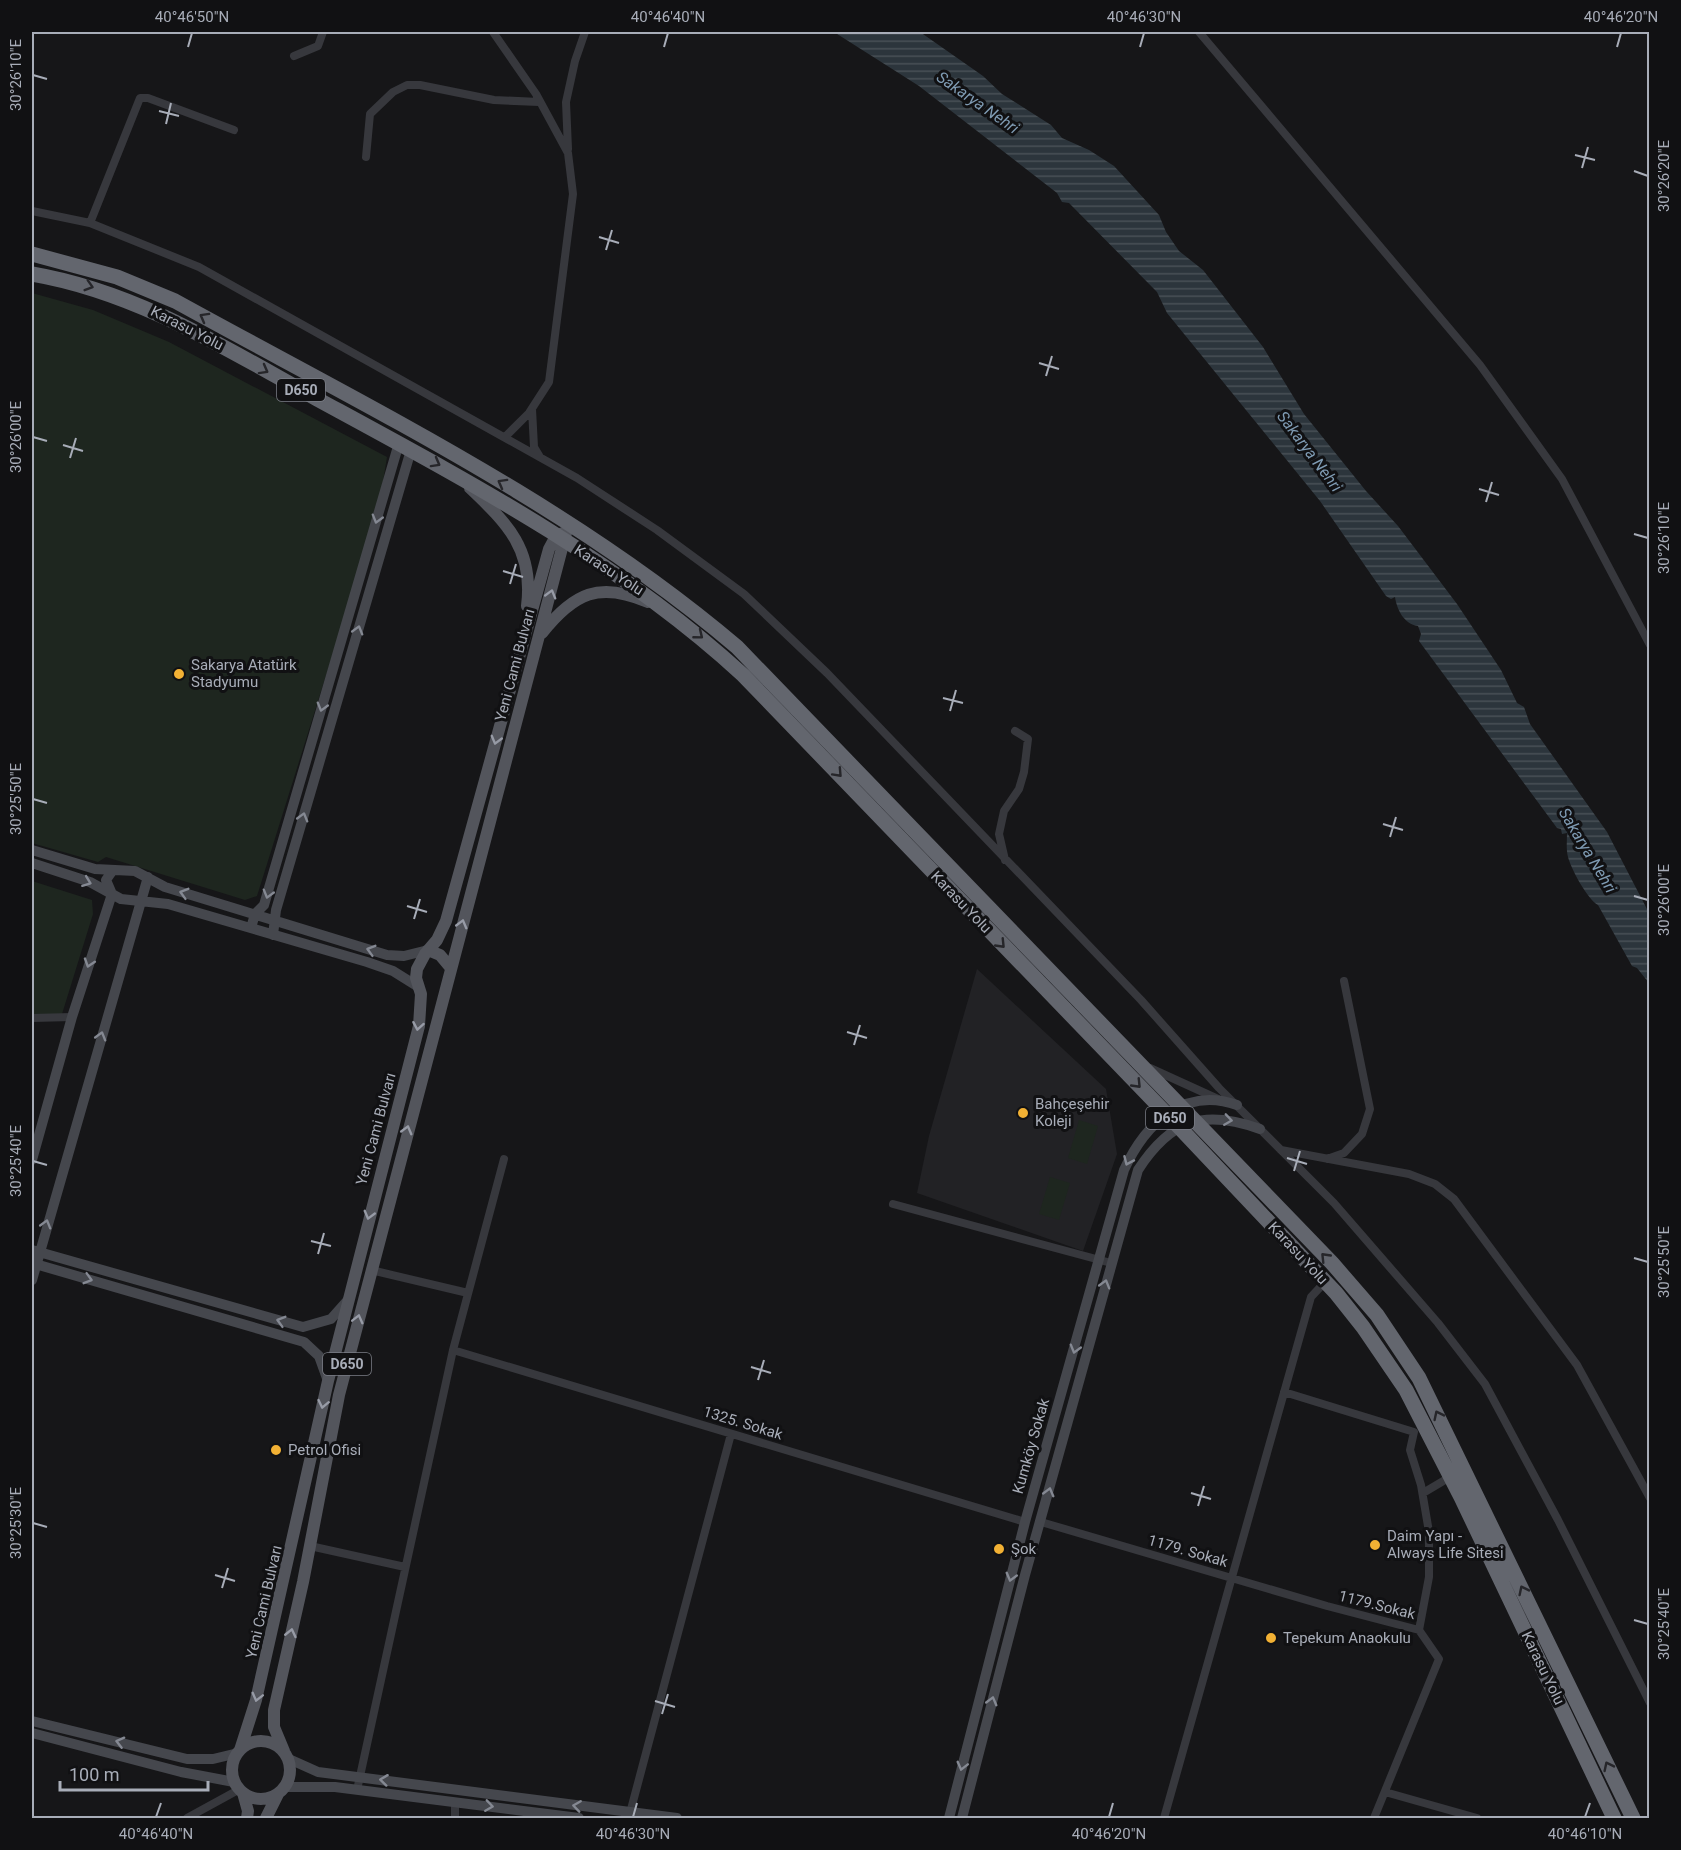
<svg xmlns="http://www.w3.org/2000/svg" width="1681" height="1850" font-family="Roboto,sans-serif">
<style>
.built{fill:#222225}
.grass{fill:#1e261f}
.water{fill:url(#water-rules)}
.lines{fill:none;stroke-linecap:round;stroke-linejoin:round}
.street{stroke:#37383d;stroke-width:8}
.secondary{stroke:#45474d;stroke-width:10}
.primary{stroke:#53555c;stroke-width:12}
.highway{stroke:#63666e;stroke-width:15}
.oneway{stroke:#26262a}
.oneway2{stroke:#858993}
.oneway3{stroke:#979ba6}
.ticks{fill:none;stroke:#a8adb8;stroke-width:2}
.poi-dot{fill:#f2b134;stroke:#111113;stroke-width:2}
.labels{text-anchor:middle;stroke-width:6;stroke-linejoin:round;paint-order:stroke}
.shield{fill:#111113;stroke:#7b7e86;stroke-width:1.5}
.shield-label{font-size:14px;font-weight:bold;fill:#a8adb8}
.street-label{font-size:15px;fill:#a8adb8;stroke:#111113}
.poi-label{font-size:15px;fill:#a8adb8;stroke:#111113;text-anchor:start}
.water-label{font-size:16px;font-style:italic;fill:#7f9bb3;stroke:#111113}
.neatline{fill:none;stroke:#a8adb8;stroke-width:2}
.ticks-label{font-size:15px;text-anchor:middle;fill:#a8adb8}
</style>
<defs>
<pattern id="water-rules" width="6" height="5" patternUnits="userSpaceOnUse" patternTransform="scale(1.5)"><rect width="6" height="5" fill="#2c353c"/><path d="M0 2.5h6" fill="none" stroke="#485056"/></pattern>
</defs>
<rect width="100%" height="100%" fill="#161618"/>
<path class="built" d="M977,969l129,120 11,65 -34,97 -166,-58 12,-57z"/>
<path class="grass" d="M32,293l61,17 76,32 218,115 -8,49 -122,390 -12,4 -139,-43 -8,5 -66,-19z
M32,881l60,19 1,14 -31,100 -30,1z
M1079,1120l19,6 -11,38 -19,-6z
M1050,1177l20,6 -11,37 -20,-6z"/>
<path class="water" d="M834,32h86l63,44 19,18 49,31 11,13 27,12 25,16 45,49 7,17 13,19 24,19 60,77 41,67 62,77 32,35 59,78 44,66 16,33 7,4 6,17 77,108 42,81v70l-12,-15 -5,-2 -34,-61c-10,-5 -27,-36 -30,-48 -2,-8 -1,-16 -1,-24l-5,1 -1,-5 -4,-1 -138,-187 2,-7 -3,-8c-14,-2 -21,-16 -23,-29l-4,2 -5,-3 -66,-95 -153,-188 -10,-21 -88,-89 -7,-1 -5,-9 -138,-107z"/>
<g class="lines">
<path class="street" d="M493,32l43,62 32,59 5,41 -24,188 -20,31 -24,24
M1199,32l281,333 82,114 88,166
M294,56l24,-10 5,-14
M568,149l-2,-47 9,-41 10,-29
M366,157l4,-43 23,-22 14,-7h13l74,15 45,2
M32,211l58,12 109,44 378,211 80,52 87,64 83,79 314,327 78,88 115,115 104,120 47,61 73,136 92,183
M90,223l50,-125h8l86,32
M532,409l2,38 6,10
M1005,860l-6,-26 5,-23 15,-22 5,-17 4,-33 -13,-8
M32,1018l40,-1
M1150,1068l68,31
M1281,1150l128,24 26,10 19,15 123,166 73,133
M1327,1159l17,-6 18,-19 8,-25 -26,-128
M893,1204l218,59
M371,1270l97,23
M453,1350l572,172
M1423,1493l27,-16
M1041,1522l286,84 92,24 10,-53v-45l-8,-47 -11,-35 4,-18 -130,-40
M310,1546l95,21
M357,1790l96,-440 51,-191
M1385,1792l92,26
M630,1813l101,-379
M187,1818l53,-29
M455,1818v-16
M1164,1818l147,-521 14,-15
M1374,1818l65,-159 -20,-29"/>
<path class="secondary" d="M32,850l63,19 40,2 30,16 222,68 17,1 24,-6
M32,863l58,19 31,17 47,5 199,58 26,9 24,15
M251,928l4,-14 9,-9 135,-462
M273,935l3,-25 135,-460
M32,1160l40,-143 40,-123 -6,-14 7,-10
M32,1250l271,77 28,-8 16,-18
M32,1263l272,79 15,14 9,25
M32,1280l116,-403
M32,1721l155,38h26l25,-6
M32,1733l149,39 53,10
M289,1759l29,13 359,46
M285,1787h50l244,31
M949,1818l76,-296 99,-352c21,-46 60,-84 113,-65
M962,1818l63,-243 113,-405c33,-51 66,-61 122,-41"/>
<path class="primary" d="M470,488c38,36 64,62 57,118
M542,633c32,-40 57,-52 106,-31
M428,950l12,5 10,12
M232 1770a29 29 0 1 1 58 0a29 29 0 1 1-58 0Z
M240,1750l16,-50 72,-319 91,-355 2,-32 -5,-16 1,-9 8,-15 12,-14 9,-19 103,-372 7,-13 7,-3
M284,1751l-10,-24v-17l29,-128 36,-187 227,-862
M243,1793l5,18 -1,7
M266,1818l12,-24"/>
<path class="highway" d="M32,254l85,23 58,24c192,106 394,203 562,346l595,616 45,52 42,63 214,440
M32,274c105,18 193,74 285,125 149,81 301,161 426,276l436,452 157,166 27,34 43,63 55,107 153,321"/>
</g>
<defs><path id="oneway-chevron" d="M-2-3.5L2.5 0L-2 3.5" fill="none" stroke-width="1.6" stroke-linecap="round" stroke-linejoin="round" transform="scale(1.5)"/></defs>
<g class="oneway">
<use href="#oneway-chevron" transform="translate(89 286) rotate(17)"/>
<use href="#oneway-chevron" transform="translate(204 317) rotate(-151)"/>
<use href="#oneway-chevron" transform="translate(264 370) rotate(29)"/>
<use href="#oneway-chevron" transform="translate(436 463) rotate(29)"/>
<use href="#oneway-chevron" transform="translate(502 483) rotate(-151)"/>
<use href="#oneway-chevron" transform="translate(699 635) rotate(39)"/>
<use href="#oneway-chevron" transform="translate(838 773) rotate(47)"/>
<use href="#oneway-chevron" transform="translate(1001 944) rotate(46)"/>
<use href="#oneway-chevron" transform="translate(1137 1084) rotate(46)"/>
<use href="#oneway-chevron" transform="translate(1325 1257) rotate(-134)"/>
<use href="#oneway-chevron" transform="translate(1438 1415) rotate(-116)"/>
<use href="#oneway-chevron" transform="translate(1523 1590) rotate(-116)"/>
<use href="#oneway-chevron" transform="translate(1608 1766) rotate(-116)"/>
</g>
<g class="oneway2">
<use href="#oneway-chevron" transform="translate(377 519) rotate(106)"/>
<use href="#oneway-chevron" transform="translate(358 630) rotate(-74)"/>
<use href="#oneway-chevron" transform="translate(322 707) rotate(106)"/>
<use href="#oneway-chevron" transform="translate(303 817) rotate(-74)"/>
<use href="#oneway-chevron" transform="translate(87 882) rotate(21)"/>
<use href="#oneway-chevron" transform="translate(184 893) rotate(-164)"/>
<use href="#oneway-chevron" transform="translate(268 894) rotate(106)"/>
<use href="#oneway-chevron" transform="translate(371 950) rotate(-164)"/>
<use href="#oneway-chevron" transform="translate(89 963) rotate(108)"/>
<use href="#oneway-chevron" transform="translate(101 1036) rotate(-74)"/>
<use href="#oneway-chevron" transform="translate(1228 1120) rotate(8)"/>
<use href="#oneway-chevron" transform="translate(1128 1161) rotate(114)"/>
<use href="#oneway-chevron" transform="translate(46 1224) rotate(-74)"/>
<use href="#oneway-chevron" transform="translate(88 1279) rotate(16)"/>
<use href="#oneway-chevron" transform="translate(1105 1284) rotate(-74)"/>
<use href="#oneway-chevron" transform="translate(281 1321) rotate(-164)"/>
<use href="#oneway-chevron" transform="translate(1075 1349) rotate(106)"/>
<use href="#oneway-chevron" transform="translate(1049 1492) rotate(-75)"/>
<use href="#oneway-chevron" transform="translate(1011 1577) rotate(105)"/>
<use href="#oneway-chevron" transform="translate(992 1701) rotate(-75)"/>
<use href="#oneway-chevron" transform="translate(120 1742) rotate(-166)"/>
<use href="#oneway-chevron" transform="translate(962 1766) rotate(104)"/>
<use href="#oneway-chevron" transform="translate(384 1780) rotate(-173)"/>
<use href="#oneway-chevron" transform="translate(489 1806) rotate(8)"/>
<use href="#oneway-chevron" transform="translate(577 1806) rotate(-172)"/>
</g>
<g class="oneway3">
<use href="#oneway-chevron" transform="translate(551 594) rotate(-74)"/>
<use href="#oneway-chevron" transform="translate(496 740) rotate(105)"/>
<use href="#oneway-chevron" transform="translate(462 924) rotate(-75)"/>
<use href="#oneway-chevron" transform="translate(418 1026) rotate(100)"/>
<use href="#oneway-chevron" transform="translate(407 1130) rotate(-75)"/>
<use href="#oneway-chevron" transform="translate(369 1215) rotate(105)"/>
<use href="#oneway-chevron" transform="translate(358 1319) rotate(-76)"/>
<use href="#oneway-chevron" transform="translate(323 1404) rotate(102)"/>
<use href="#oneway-chevron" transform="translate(291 1633) rotate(-77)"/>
<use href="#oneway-chevron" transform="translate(257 1697) rotate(104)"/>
</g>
<path class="ticks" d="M188,47l4,-14M664,47l4,-14M1140,47l4,-14M1617,47l4,-14M33,75l14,4M159,111l20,5M166,124l5,-21M1575,155l20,5M1582,168l6,-21M1634,171l14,5M599,237l20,6M606,250l6,-20M1039,363l20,6M1046,376l6,-20M33,437l14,4M63,445l20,6M70,458l6,-20M1479,489l20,6M1486,502l6,-20M1634,534l14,4M503,571l20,6M510,584l6,-20M943,698l20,5M950,711l6,-21M33,799l14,4M1383,824l20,6M1390,837l6,-20M1634,896l14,4M407,906l20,6M414,919l6,-20M847,1032l20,6M854,1045l6,-20M1287,1158l20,6M33,1161l14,4M1294,1171l6,-20M311,1241l20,5M318,1254l6,-21M1634,1258l14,4M751,1367l20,6M758,1380l6,-20M1191,1493l20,6M1198,1506l6,-20M33,1523l14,4M215,1575l20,6M222,1588l6,-20M1634,1620l14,4M655,1701l20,6M662,1714l6,-20M156,1817l5,-14M633,1817l4,-14M1109,1817l4,-14M1585,1817l5,-14"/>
<g class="poi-dot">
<circle cx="179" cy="674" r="6"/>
<circle cx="1023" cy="1113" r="6"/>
<circle cx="276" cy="1450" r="6"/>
<circle cx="1375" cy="1545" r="6"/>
<circle cx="999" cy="1549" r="6"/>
<circle cx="1271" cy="1638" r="6"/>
</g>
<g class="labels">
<g class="shield">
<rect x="277" y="379" width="48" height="22" rx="4.5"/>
<rect x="1146" y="1107" width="48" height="22" rx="4.5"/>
<rect x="323" y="1353" width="48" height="22" rx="4.5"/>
</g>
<g class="shield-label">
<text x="301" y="395">D650</text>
<text x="1170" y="1123">D650</text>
<text x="347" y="1369">D650</text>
</g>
<g class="street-label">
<text transform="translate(187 328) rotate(27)" y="5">Karasu Yolu</text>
<text transform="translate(609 570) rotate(33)" y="5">Karasu Yolu</text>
<text transform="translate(515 665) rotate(-75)" y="5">Yeni Cami Bulvarı</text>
<text transform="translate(961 902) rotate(46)" y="5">Karasu Yolu</text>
<text transform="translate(376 1129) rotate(-75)" y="5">Yeni Cami Bulvarı</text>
<text transform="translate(1298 1253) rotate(47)" y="5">Karasu Yolu</text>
<text transform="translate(743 1423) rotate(17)" y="5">1325. Sokak</text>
<text transform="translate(1031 1446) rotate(-74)" y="5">Kumköy Sokak</text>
<text transform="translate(1188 1551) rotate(16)" y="5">1179. Sokak</text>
<text transform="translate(264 1602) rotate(-77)" y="5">Yeni Cami Bulvarı</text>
<text transform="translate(1377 1605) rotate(14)" y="5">1179.Sokak</text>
<text transform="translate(1543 1668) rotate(64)" y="5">Karasu Yolu</text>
</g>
<g class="poi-label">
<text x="191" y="670">Sakarya Atatürk<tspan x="191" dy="17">Stadyumu</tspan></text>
<text x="1035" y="1109">Bahçeşehir<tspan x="1035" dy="17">Koleji</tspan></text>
<text x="288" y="1455">Petrol Ofisi</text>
<text x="1387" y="1541">Daim Yapı -<tspan x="1387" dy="17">Always Life Sitesi</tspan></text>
<text x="1011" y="1554">Şok</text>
<text x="1283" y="1643">Tepekum Anaokulu</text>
</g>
<g class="water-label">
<text transform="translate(978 102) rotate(35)" y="6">Sakarya Nehri</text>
<text transform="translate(1310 451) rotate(53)" y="6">Sakarya Nehri</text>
<text transform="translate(1588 850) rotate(59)" y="6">Sakarya Nehri</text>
</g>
</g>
<rect width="1681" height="1850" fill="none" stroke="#111113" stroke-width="66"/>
<path d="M60 1781v9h148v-9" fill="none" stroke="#a8adb8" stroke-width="3"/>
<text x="69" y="1781" font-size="18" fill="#a8adb8" stroke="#111113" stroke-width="4.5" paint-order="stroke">100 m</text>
<rect x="33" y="33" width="1615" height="1784" class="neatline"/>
<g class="ticks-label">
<text x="192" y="22">40°46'50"N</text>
<text x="668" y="22">40°46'40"N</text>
<text x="1144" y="22">40°46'30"N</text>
<text x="1621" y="22">40°46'20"N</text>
<text transform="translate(16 75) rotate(-90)" y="5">30°26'10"E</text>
<text transform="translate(1664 176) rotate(-90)" y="5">30°26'20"E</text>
<text transform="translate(16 437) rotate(-90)" y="5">30°26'00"E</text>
<text transform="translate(1664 538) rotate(-90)" y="5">30°26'10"E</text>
<text transform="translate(16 799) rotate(-90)" y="5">30°25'50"E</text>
<text transform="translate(1664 900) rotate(-90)" y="5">30°26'00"E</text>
<text transform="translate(16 1161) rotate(-90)" y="5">30°25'40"E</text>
<text transform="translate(1664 1262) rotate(-90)" y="5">30°25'50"E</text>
<text transform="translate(16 1523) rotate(-90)" y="5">30°25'30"E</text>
<text transform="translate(1664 1624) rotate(-90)" y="5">30°25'40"E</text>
<text x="156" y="1839">40°46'40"N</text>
<text x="633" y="1839">40°46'30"N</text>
<text x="1109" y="1839">40°46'20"N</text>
<text x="1585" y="1839">40°46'10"N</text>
</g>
</svg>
